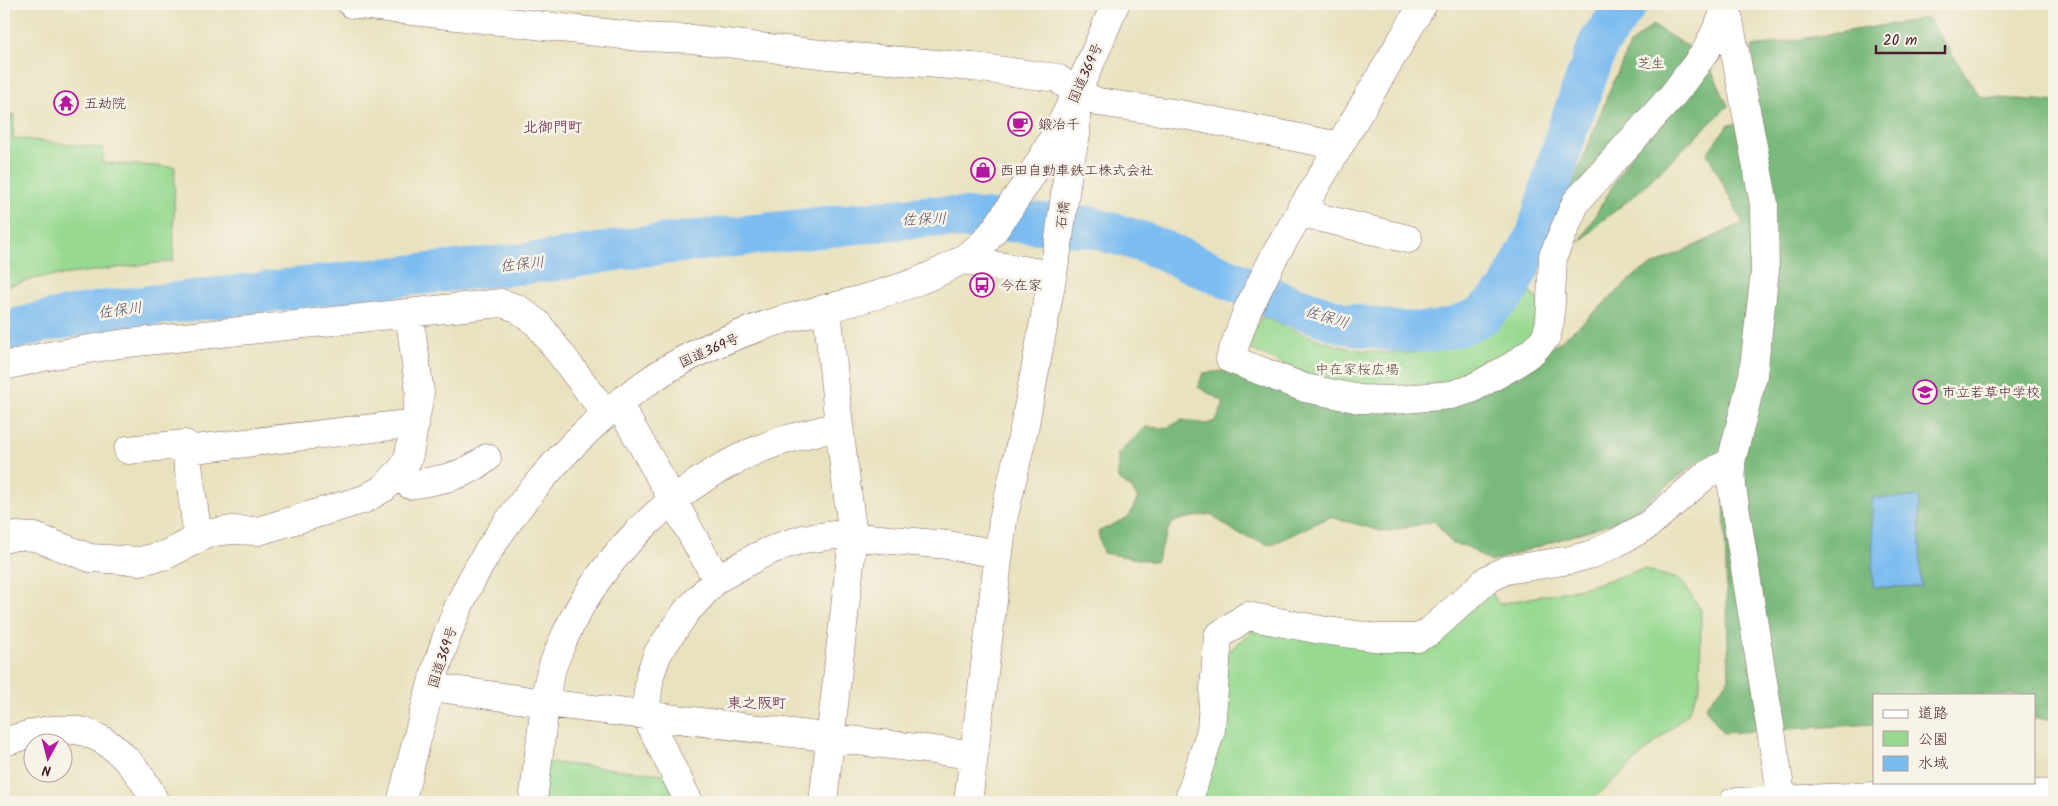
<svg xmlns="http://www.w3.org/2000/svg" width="2058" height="806" font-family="Kalam,'Klee One',sans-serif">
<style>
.green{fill:#97d991;stroke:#707c5e}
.forest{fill:#79b97b;stroke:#626c53}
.water{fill:#7bbcf0;stroke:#626e8e}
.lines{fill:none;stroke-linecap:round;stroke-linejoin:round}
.river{stroke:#7bbcf0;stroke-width:41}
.minor-casing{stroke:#82635f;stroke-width:29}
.highway-casing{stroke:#82635f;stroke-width:29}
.minor{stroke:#fff;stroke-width:28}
.highway{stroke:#fff;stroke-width:28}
.labels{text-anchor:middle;stroke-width:5;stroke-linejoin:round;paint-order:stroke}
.park-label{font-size:14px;fill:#5d4e44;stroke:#f7f3e8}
.street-label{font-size:14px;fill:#4a1f2b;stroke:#f7f3e8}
.poi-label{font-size:14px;fill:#4a1f2b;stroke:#f7f3e8;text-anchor:start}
.neighbourhood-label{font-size:15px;font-weight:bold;fill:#7b4761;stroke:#f7f3e8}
.water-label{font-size:15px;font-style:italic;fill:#594e66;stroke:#f7f3e8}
</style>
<rect width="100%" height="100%" fill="#f7f3e8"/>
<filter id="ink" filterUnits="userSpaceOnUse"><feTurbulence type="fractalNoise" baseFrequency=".02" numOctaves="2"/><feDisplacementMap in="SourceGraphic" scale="10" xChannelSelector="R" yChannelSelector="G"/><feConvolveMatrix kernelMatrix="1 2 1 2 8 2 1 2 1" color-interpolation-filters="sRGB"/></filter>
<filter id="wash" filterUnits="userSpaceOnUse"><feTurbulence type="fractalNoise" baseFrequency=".0096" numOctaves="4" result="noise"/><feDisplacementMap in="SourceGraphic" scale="20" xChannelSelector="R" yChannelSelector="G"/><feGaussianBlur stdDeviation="1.12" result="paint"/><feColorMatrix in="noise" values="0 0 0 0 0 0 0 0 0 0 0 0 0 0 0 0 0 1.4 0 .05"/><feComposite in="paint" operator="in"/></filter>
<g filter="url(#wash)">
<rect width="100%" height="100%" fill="#e9e2bf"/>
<path class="green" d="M4,114l10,1 -1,23 91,10 -2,15 73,4 -2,94 -136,17 -33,9z
M1530,293l9,8v26l-9,13 -43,29 -27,10 -25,5 -81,5 -40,-11 -64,-29 1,-11 11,-22c26,11 54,25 82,31 70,15 140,3 186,-54z
M1643,569l38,11 20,30 -1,77 -13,27 -97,88h-392l29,-149 29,-25 131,21 103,-59 9,14 87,-17z
M545,762l118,12 16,28h-138z"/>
<path class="forest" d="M1928,18l52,79 74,4v618l-20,-1v-23h-160v29l-151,9 -18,-26 24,-28 -5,-189 -23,-30 -77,59 -134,43 -24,-16 -14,-2 -17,-23 -50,11 -55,-15 -60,28 -33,-12 -27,-19 -31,6 -9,5 -14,37 -53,-9 -5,-21 30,-15 10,-19 -8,-11 -12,-8v-25l28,-27 21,1 15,-8 25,4 10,-4 7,-18 -26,-15 5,-14 22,-2 117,37 183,-39 54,-43 60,-54 104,-49 -36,-70 21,-28 32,-4 -8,-74z
M1652,25l39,23 -27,44 -94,101 40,-104 20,-44z
M1710,67l18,39 -94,90 -32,25 -23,22 53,-90z"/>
<path class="water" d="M1919,497l2,90h-48l-1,-89z"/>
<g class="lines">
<path class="river" d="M4,332l34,-9 65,-12 291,-34 164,-17 78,-13 294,-31 161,11 54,16 142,61 56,19 56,9h36l23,-6 22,-9 27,-25 30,-59 31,-105 31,-85 28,-39"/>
</g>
</g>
<g filter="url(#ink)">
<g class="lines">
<g class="minor-casing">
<path id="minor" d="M352,4l288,33 52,2 137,16 145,12 83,11 19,14 22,10 82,12 159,32
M1423,4l-148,251 -28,56 -17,48 75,29 55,11 32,1 59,-5 20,-6 43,-24 19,-14 13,-14 4,-16 3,-65 23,-54 96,-106 34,-45 20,-42
M1726,5l38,199 1,67 -12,104 -22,87 1,25 50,313
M1301,208l12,8 95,23
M962,260l91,15
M4,366l44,-10 71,-12 382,-41 16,5 21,16 68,90
M618,404c35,57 65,117 99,175
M128,450l57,-6 1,6
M398,474l12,11c29,-5 54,-8 77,-27
M198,538l-12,-88 213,-25h16
M4,539l12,-3 19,1 55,21 50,3 26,-6 43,-22 22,-3 27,1 107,-32 19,-11 20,-21 5,-12 11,-62 -11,-80
M432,687l113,16 429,52
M4,742c15,-4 32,-11 48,-12 12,-1 28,-1 38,4 29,11 53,41 65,68
M533,802c3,-27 7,-55 10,-82 2,-14 3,-28 6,-41 3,-15 10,-29 16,-43 36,-79 105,-146 183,-182 29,-14 60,-20 91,-28
M689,802l-44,-88 5,-39 8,-22 28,-41 31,-33 41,-23 23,-10 22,-7 32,-4 113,10 51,9
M823,802l30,-265 -14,-111 -12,-118
M968,802l35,-282 22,-96 33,-178 10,-75 8,-37v-42
M1188,802l23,-72 7,-94 29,-20 74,14 59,8h38l11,-6 59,-53 18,-9 64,-10 23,-6 23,-11 32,-18 58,-50 25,-13
M1733,802l143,-6h115l63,-3"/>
</g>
<g class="highway-casing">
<path id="highway" d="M401,802c16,-60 29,-123 52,-182 35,-88 115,-183 193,-237 38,-27 85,-47 129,-61 61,-18 168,-35 212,-83 8,-9 16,-21 23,-32 45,-62 77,-133 105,-203"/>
</g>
<use href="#minor" class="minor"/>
<use href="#highway" class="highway"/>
</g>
</g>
<defs>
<g id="temple-ring" transform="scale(1.25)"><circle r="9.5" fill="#f7f3e8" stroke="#b5179e" stroke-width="1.5"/><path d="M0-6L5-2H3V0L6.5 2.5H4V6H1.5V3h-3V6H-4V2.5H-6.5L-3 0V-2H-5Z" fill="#b5179e"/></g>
<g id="cafe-ring" transform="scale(1.25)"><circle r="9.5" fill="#f7f3e8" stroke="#b5179e" stroke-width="1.5"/><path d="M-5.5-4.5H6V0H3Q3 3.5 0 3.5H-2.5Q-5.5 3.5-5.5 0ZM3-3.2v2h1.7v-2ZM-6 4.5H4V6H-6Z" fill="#b5179e"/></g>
<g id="shop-ring" transform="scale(1.25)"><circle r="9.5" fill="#f7f3e8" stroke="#b5179e" stroke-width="1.5"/><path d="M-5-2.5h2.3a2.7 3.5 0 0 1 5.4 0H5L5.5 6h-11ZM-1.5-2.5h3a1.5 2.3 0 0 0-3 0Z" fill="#b5179e"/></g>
<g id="bus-ring" transform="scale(1.25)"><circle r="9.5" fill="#f7f3e8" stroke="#b5179e" stroke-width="1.5"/><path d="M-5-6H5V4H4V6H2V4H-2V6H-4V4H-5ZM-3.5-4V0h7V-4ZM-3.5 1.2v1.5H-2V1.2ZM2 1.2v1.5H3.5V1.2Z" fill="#b5179e"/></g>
<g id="school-ring" transform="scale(1.25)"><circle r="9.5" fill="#f7f3e8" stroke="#b5179e" stroke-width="1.5"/><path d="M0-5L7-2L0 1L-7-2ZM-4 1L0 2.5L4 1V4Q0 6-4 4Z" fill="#b5179e"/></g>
</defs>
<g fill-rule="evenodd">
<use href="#temple-ring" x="66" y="103"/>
<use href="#cafe-ring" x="1020" y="124"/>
<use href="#shop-ring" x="983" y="170"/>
<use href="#bus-ring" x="982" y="285"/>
<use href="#school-ring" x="1925" y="392"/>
</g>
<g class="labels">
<g class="park-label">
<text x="1651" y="68">芝生</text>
<text x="1357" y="374">中在家桜広場</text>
</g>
<g class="street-label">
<text transform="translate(1085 73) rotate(-66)" y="5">国道369号</text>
<text transform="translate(1062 215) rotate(-83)" y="5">石橋</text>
<text transform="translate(709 350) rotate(-24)" y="5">国道369号</text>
<text transform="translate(442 657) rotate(-72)" y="5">国道369号</text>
</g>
<g class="poi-label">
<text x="84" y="108">五劫院</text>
<text x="1038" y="129">鍛冶千</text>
<text x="1000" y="175">西田自動車鉄工株式会社</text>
<text x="1000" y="290">今在家</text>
<text x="1942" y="397">市立若草中学校</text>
</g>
<g class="neighbourhood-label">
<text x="553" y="132">北御門町</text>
<text x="757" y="708">東之阪町</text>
</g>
<g class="water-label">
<text transform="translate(924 219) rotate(-2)" y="5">佐保川</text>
<text transform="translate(522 264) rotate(-6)" y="5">佐保川</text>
<text transform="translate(120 310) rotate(-8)" y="5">佐保川</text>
<text transform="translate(1327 317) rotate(17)" y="5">佐保川</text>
</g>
</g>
<rect width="2058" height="806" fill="none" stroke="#f7f3e8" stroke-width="20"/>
<rect x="1873" y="694" width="162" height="90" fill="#f7f3e8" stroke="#b29e9c"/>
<rect x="1883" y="710" width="25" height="8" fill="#ffffff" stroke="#b29e9c"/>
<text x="1918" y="718" font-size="15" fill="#4a1f2b">道路</text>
<rect x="1883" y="731" width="25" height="15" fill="#97d991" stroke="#b29e9c"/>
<text x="1918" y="744" font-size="15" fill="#4a1f2b">公園</text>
<rect x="1883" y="756" width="25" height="15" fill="#7bbcf0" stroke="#b29e9c"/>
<text x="1918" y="768" font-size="15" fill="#4a1f2b">水域</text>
<g transform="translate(48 758) rotate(187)"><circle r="24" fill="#f7f3e8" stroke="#b29e9c"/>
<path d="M0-4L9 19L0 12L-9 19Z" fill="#b5179e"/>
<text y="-8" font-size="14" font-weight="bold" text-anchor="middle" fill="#4a1f2b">N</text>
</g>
<path d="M1876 45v8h69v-8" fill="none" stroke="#4a1f2b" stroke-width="2.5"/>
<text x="1883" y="45" font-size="15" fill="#4a1f2b" stroke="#f7f3e8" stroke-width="4" paint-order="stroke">20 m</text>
</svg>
